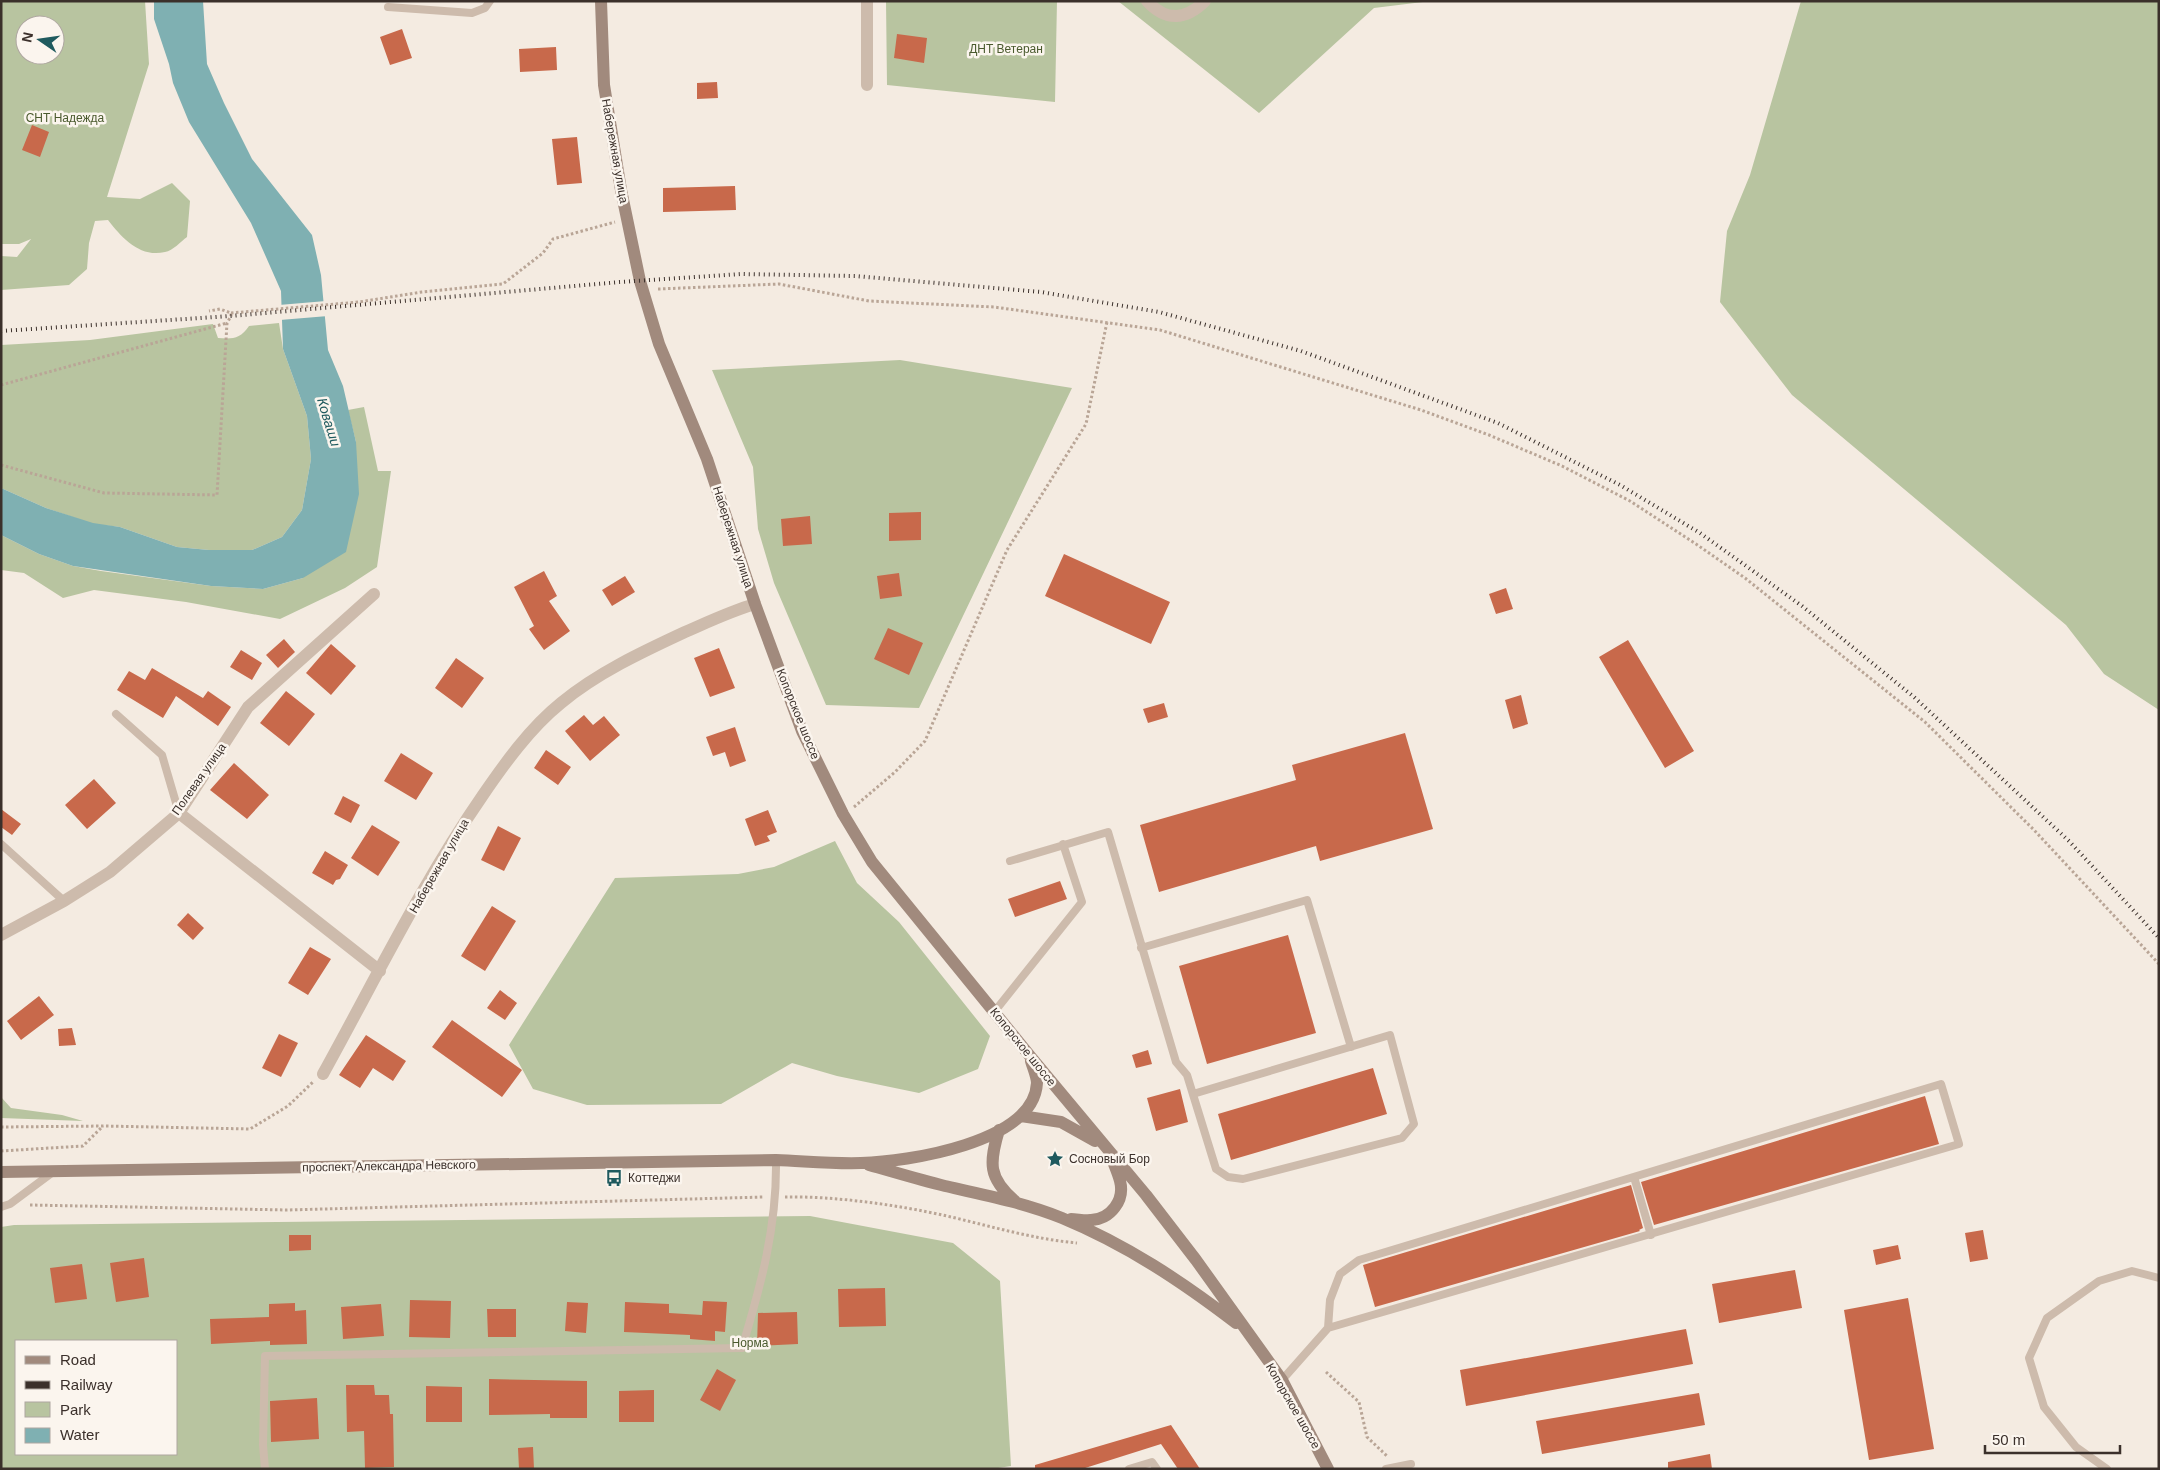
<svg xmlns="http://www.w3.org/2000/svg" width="2160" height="1470" font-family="Arial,sans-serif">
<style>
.green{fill:#b8c4a0;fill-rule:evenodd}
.water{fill:#7fb0b2}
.pier{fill:#f4ebe1}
.building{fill:#c8694b}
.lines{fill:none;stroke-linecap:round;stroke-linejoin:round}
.path{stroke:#b9a596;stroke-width:3;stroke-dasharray:2.5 2.5;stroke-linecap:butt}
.lane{stroke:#cdbbac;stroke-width:8}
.street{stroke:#cdbbac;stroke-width:12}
.secondary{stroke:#a18a7d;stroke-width:12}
.rail{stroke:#3b302b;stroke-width:4;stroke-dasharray:1 4;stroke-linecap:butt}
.labels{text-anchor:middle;stroke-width:5;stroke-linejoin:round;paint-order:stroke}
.park-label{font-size:12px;fill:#4a5a2e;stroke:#fbf5ee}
.street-label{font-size:12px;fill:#3b302b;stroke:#fbf5ee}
.poi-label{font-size:12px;fill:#3b302b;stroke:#fbf5ee;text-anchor:start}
.water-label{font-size:14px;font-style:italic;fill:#1f5a5e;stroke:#fbf5ee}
</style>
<rect width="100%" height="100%" fill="#f4ebe1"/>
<path class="green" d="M1,1h144l4,63 -42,133 33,2 32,-16 18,18 -3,36c-6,4 -14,14 -22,15 -25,6 -43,-14 -57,-32l-13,1 -6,22 -2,26 -18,16 -68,5v-34l16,1 14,-18 -12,5h-18zM25,25h30v30h-30z
M886,1h171l-2,101 -168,-17z
M1118,1h313l-57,7 -115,105z
M1801,1h358v709l-55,-36 -38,-49 -274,-230 -72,-93 7,-71 23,-56z
M279,323l4,26 24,67 4,43 -9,51 -20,27 -30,13h-43l-32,-3 -57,-20 -27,-3 -47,-16 -45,-20v-143l89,-5 123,-16 5,14c15,1 22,1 31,-12z
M900,360l172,28 -153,320 -93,-3 -52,-122 -16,-54 -5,-62 -41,-97z
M364,407l14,64h13l-14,96 -32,21 -65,31 -94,-17 -92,-12 -31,8 -39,-25 -23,-3v-35l38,19 34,12 28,5 110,15 52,3 40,-11 53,-136 -8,-32z
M835,841l22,42 42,39 91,114 -12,33 -59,24 -82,-17 -45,-13 -71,41 -134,1 -54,-16 -24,-44 106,-167 123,-4 36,-7z
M1,1097l10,11 51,7 21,6 -82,-3z
M810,1216l143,27 47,38 11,185 -19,3h-991v-242l13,-2zM16,1341h160v113h-160z"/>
<path class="water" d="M154,1h49l4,63 17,39 28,56 60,76 9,40 7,75 15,36 13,56 3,52 -13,58 -43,26 -40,11 -52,-3 -138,-20 -34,-12 -38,-19v-47l45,20 47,15 27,4 57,20 32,3h43l30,-13 20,-27 9,-51 -4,-43 -24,-67 -2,-58 -30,-68 -62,-101 -16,-39 -4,-19 -15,-45z"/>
<path class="pier" d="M326,301l2,15 -48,4 -1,-15z"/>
<path class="building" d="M402,29l10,29 -22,7 -10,-28z
M897,34l30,4 -3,25 -30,-5z
M556,47l1,23 -37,2 -1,-23z
M717,82l1,16 -21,1v-16z
M32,125l17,7 -9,25 -18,-7z
M577,137l5,46 -25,2 -5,-46z
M735,186l1,24 -73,2v-24z
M921,512v28l-32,1v-28z
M810,516l2,28 -29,2 -2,-27z
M1064,554l106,48 -19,42 -106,-48z
M544,571l13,25 -8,5 21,30 -26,19 -15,-21 5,-3 -20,-39z
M899,573l3,23 -22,3 -3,-23z
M625,576l10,16 -23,14 -10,-16z
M1506,588l7,21 -17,5 -7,-20z
M888,628l35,15 -14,32 -35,-16z
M284,639l11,13 -17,16 -12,-13z
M1628,640l66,111 -29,17 -66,-111z
M331,644l25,22 -25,29 -25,-22z
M719,648l16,40 -25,9 -16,-39z
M241,650l21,13 -10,17 -22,-13z
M456,658l28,20 -22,30 -27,-20z
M152,668l51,30 5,-7 23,16 -13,19 -42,-30 -13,22 -46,-28 12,-19 16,9z
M286,691l29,23 -26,32 -29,-23z
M1521,695l7,29 -15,5 -8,-29z
M1164,703l4,14 -20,6 -5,-14z
M584,715l9,10 11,-9 16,19 -30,26 -25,-30z
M735,727l11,34 -16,6 -5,-15 -12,4 -7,-19z
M1405,733l28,96 -113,32 -4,-15 -157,46 -19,-67 156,-45 -4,-15z
M546,750l25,17 -13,18 -24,-17z
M401,753l32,20 -17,27 -32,-19z
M234,763l35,32 -22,24 -37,-29z
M94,779l22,24 -29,26 -22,-24z
M343,796l17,9 -9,18 -17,-9z
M1,809l20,15 -9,11 -11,-8z
M768,810l9,22 -10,4 3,5 -15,5 -10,-27z
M372,825l28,17 -22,34 -27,-18z
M498,826l23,12 -17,33 -23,-11z
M325,851l23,14 -8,14 -4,1 -3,5 -21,-12z
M1060,881l7,18 -52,18 -7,-18z
M492,906l24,15 -31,50 -24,-15z
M188,913l16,15 -11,12 -16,-15z
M1288,935l28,98 -109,31 -28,-98z
M310,947l21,12 -23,36 -20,-12z
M500,990l17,13 -12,17 -18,-12z
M39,996l15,19 -33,25 -14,-19z
M452,1020l70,50 -20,27 -70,-50z
M72,1028l4,17 -17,1 -1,-17z
M279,1034l19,9 -17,34 -19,-9z
M366,1035l40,26 -13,20 -20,-13 -13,20 -21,-13z
M1148,1050l4,14 -16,4 -4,-13z
M1373,1068l14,46 -156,46 -13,-46z
M1180,1089l8,33 -32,9 -9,-33z
M1925,1096l14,48 -285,81 -13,-43z
M1631,1185l12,43 -4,2 1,1 -265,76 -12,-42z
M1983,1230l5,29 -18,3 -5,-29z
M289,1235h22v15l-22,1z
M1898,1245l3,14 -25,6 -3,-15z
M144,1258l5,39 -33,5 -6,-39z
M82,1264l5,35 -32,4 -5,-35z
M1795,1270l7,38 -83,15 -7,-39z
M885,1288l1,38 -47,1 -1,-38z
M1908,1298l26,151 -65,11 -25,-150z
M410,1300l41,1 -1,37 -41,-1z
M703,1301l24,1 -2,30 -10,-1v10l-25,-2v-4l-66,-3 1,-30 44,2v9l33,2z
M567,1302l21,1 -2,30 -21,-2z
M295,1303v8l11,-1 1,34 -37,1v-4l-59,3 -1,-25 59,-2v-13z
M381,1304l3,32 -41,3 -2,-32z
M487,1309h29v28h-28z
M797,1312l1,32 -41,2 1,-33z
M1686,1329l7,35 -227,42 -6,-36z
M717,1369l19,11 -16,31 -20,-11z
M489,1379l98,2v37h-37v-4l-61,1z
M346,1385h28l1,10h14l1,19h3l1,53 -29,1 -1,-37 -17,1z
M426,1386l36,1v35h-36z
M654,1390v32h-35v-31z
M1699,1393l6,32 -163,29 -6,-33z
M317,1398l2,41 -48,3 -1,-41z
M1171,1425l29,44h-22l-17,-25 -79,25h-47v-4z
M533,1447l1,22h-15l-1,-21z
M1710,1454l2,15h-44v-7z"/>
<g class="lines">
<path class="path" d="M658,289l121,-5 90,17 125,6 166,23 261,80 68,25 73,31 68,35 66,43 49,34 180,144 109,108 125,134
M231,313l128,-11 63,-10 81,-8 40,-31 10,-14 62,-17
M1,385l226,-62
M1,465l103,28 113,2 10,-172 4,-7v-3l-11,-4 -11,2
M854,807l41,-35 30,-31 82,-191 79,-126 21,-102
M1,1127l103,-1 146,3 38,-23 25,-24
M1,1151l82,-5 20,-20
M785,1197c50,-1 113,8 162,19 43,10 86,23 130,27
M30,1205l257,5 477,-13
M1326,1372l33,30 8,35 21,20"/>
<path class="lane" d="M388,7l84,6 13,-5 5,-7
M116,714l46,41 17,58
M1,844l63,57
M1010,861l98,-29 68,230 11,13 29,94 12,8 15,2 159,-41 12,-14 -24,-89 -197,59
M1141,948l166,-48 44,147
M995,1011l87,-109 -19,-58
M1634,1177l17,58
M1,1207l9,-3 43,-32
M1282,1380l46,-52 631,-184 -18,-60 -582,176 -19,14 -10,26 -2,28
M265,1469l-2,-24 2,-89 477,-8c19,-63 35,-121 34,-188
M1129,1469l23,-7 5,7
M1386,1469l25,-5
M2107,1469l-31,-22 -32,-40 -15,-49 18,-40 52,-37 33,-10 27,7"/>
<path class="street" d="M1147,1c19,21 39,19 58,0
M867,85v-84
M179,813l201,158
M1,935l63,-34 46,-29 69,-59 69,-106 126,-113
M323,1074c52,-94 99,-191 160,-279 22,-32 47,-67 78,-92 36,-30 81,-51 124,-71 23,-10 46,-21 70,-28"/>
<path class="secondary" d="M601,1l3,84 17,105 19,91 19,63 48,115 48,145 47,127 41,83 29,48 158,194 116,139 50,65 86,120 46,89
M1021,1116l40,6 34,19
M999,1130c-10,33 -11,48 16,71
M869,1165c25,7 51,15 76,21 40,9 80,17 117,32 65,27 119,63 174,105
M1,1172l775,-12c28,1 57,4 85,3 45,-1 173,-20 176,-80 0,-6 -4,-15 -6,-22
M1071,1219c6,0 14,2 20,1 20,-1 34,-20 29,-39 -2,-8 -6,-16 -8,-23"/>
<path class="rail" d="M1,331l230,-15 389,-34 121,-8 114,2 186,16 118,20 142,39 197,72 122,62 80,48 102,73 112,91 155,144 90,97"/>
</g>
<defs>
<g id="sight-bare" transform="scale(1.35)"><path d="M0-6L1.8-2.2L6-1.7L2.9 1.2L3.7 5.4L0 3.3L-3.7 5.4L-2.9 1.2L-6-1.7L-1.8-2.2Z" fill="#1f5a5e" stroke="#fbf5ee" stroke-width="2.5" paint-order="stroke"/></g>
<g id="bus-bare" transform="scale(1.35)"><path d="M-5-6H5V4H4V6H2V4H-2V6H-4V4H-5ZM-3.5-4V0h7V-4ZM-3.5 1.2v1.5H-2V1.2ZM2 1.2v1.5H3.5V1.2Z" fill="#1f5a5e" stroke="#fbf5ee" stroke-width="2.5" paint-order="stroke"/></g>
</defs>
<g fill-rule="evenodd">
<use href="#sight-bare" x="1055" y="1159"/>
<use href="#bus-bare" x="614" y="1178"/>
</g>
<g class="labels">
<g class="park-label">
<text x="1006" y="53">ДНТ Ветеран</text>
<text x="65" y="122">СНТ Надежда</text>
<text x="750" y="1347">Норма</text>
</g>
<g class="street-label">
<text transform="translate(615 151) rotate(80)" y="4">Набережная улица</text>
<text transform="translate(733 537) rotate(72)" y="4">Набережная улица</text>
<text transform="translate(798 714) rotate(68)" y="4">Копорское шоссе</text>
<text transform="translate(199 779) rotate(-55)" y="4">Полевая улица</text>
<text transform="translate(439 866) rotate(-60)" y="4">Набережная улица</text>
<text transform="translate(1023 1047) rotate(51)" y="4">Копорское шоссе</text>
<text transform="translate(389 1166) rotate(-1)" y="4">проспект Александра Невского</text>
<text transform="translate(1293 1406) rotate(60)" y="4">Копорское шоссе</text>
</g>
<g class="poi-label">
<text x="1069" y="1163">Сосновый Бор</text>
<text x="628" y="1182">Коттеджи</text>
</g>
<g class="water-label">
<text transform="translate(329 422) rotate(73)" y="5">Коваши</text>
</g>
</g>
<rect width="2160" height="1470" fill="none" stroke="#3b302b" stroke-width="5"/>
<rect x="15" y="1340" width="162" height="115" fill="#fbf5ee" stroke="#aea6a0"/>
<rect x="25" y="1356" width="25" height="8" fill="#a18a7d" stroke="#aea6a0"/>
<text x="60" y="1365" font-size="15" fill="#3b302b">Road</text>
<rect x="25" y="1381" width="25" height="8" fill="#3b302b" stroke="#aea6a0"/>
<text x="60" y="1390" font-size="15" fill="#3b302b">Railway</text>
<rect x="25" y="1402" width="25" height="15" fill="#b8c4a0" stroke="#aea6a0"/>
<text x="60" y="1415" font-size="15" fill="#3b302b">Park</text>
<rect x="25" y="1428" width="25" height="15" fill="#7fb0b2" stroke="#aea6a0"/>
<text x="60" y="1440" font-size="15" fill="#3b302b">Water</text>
<g transform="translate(40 40) rotate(283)"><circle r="24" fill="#fbf5ee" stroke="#aea6a0"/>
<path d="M0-4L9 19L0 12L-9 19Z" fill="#1f5a5e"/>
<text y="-8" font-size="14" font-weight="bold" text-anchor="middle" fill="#3b302b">N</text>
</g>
<path d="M1985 1445v8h135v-8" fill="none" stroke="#3b302b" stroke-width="2.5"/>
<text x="1992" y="1445" font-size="15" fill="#3b302b" stroke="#fbf5ee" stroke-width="4" paint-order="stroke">50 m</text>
</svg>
